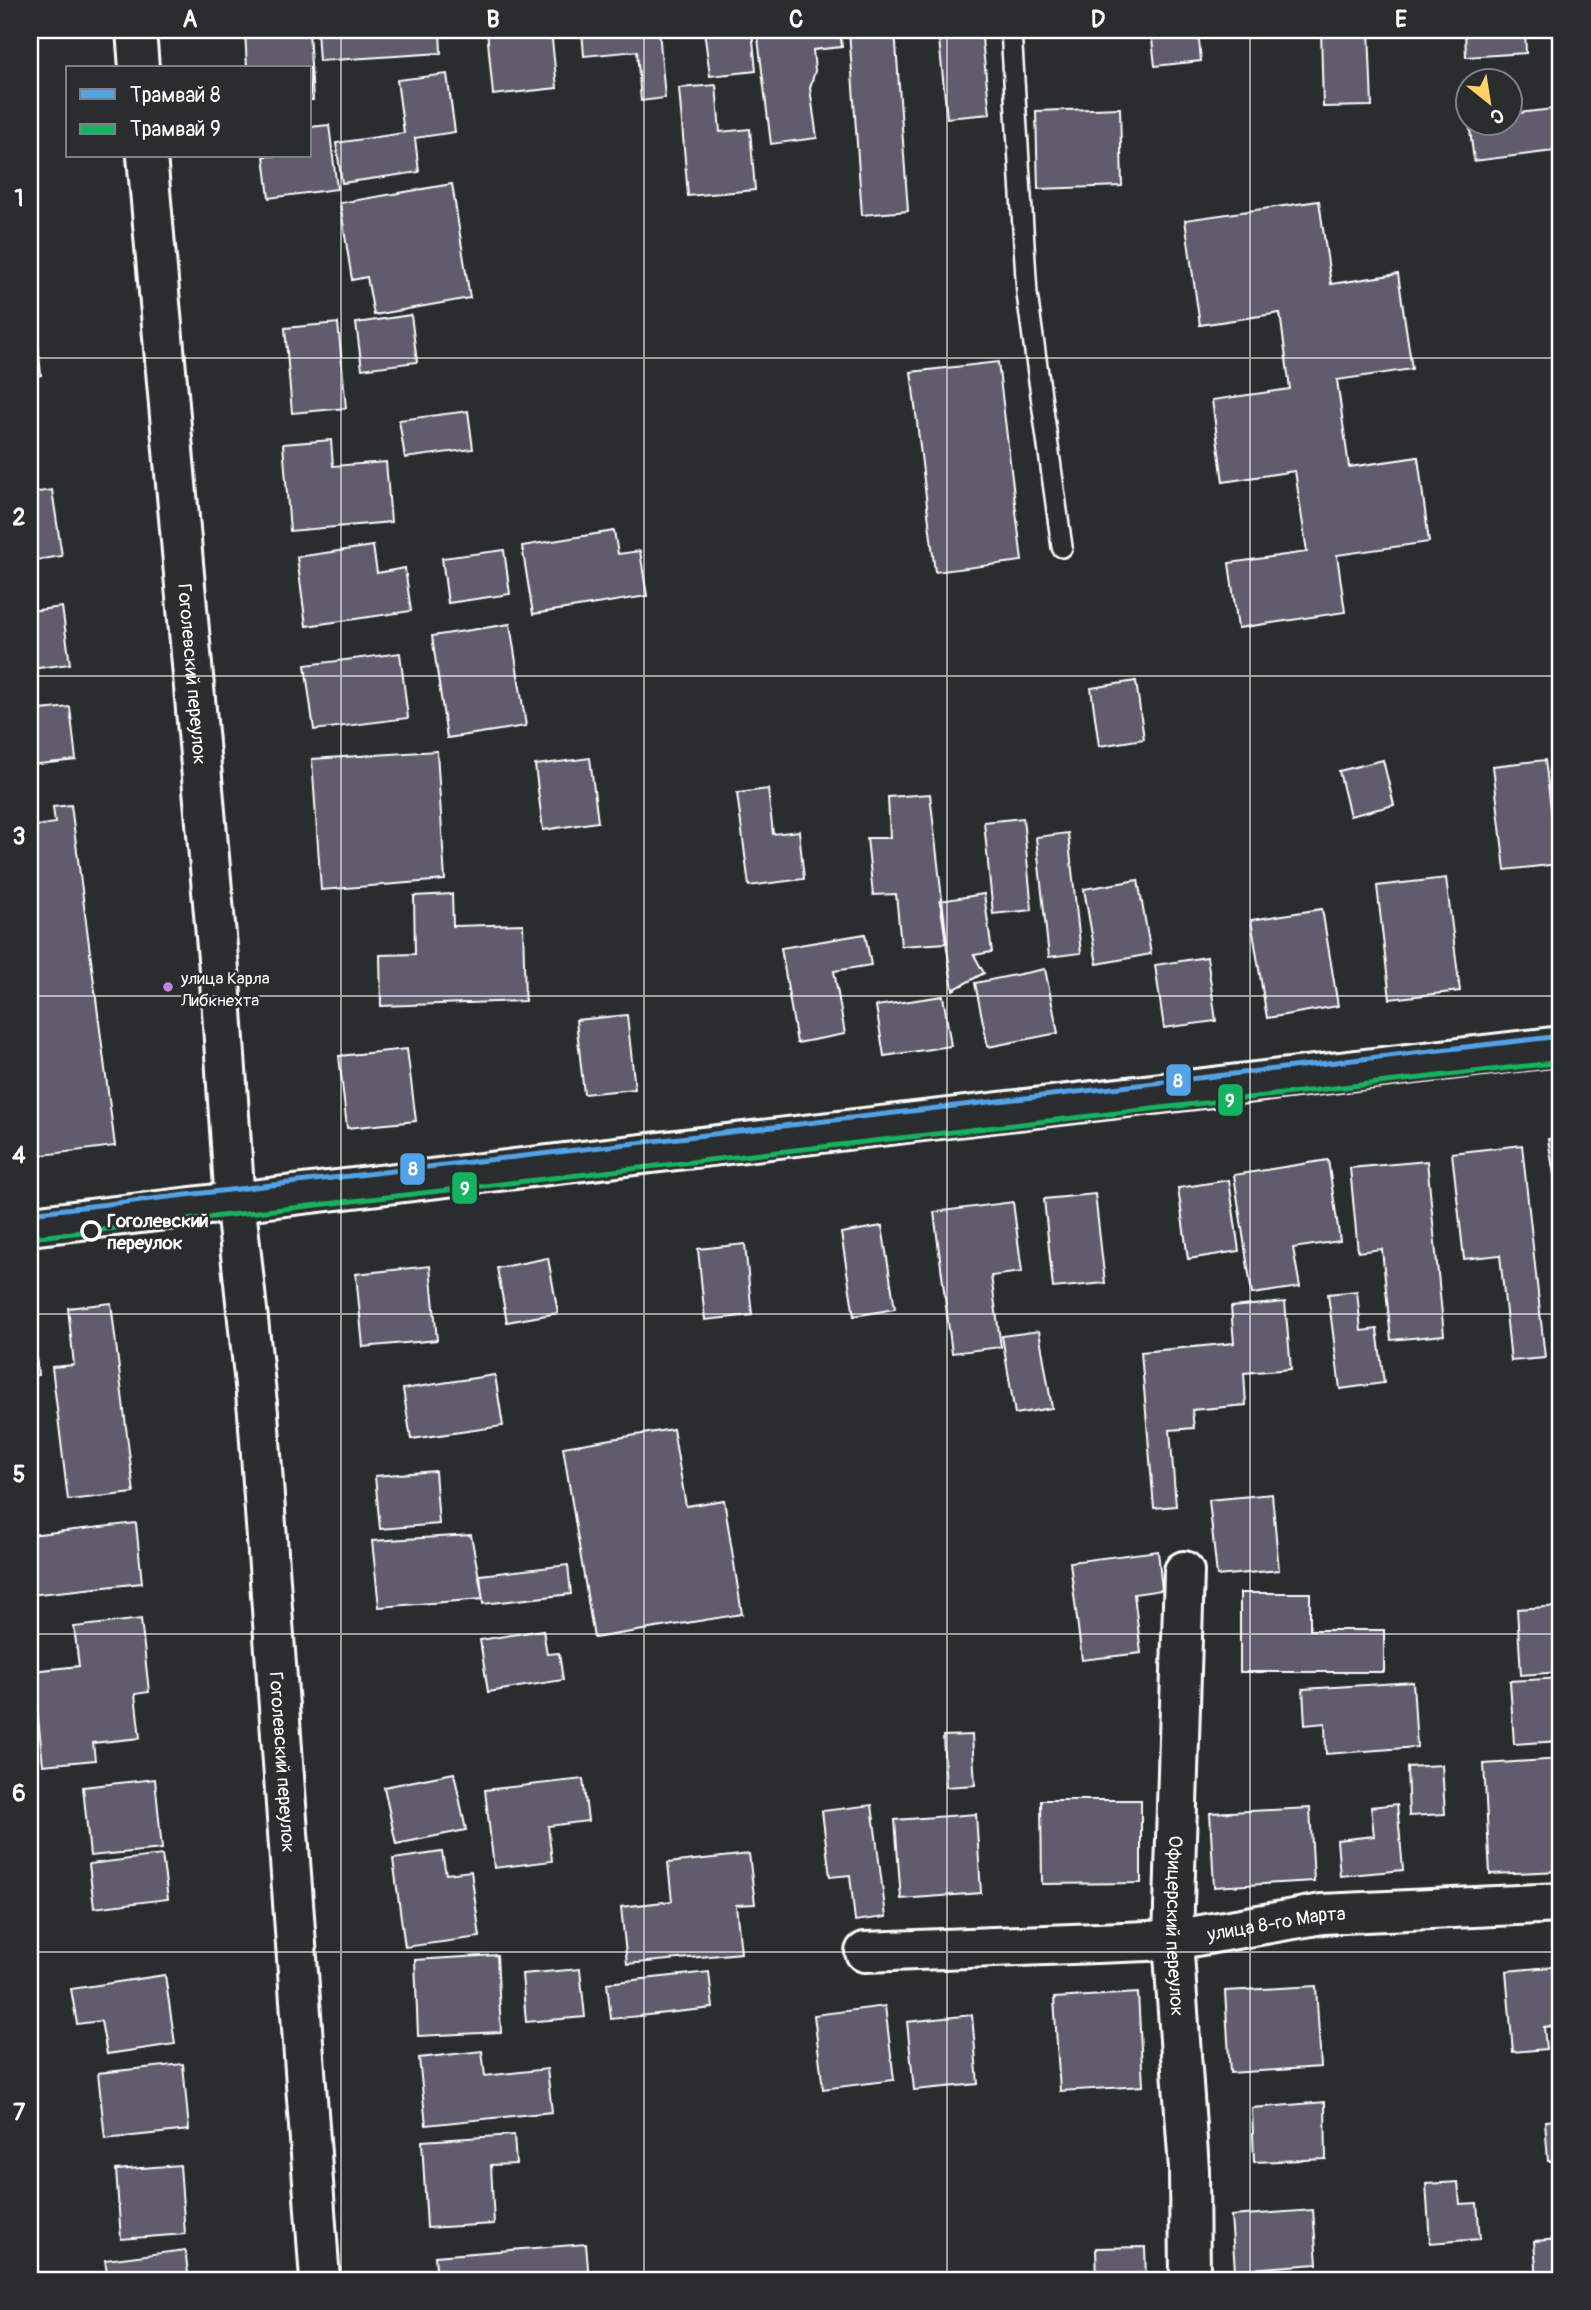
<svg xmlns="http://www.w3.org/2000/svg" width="1591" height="2310" font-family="Pangolin,sans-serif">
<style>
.building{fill:#605c6d;stroke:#fff;stroke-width:2}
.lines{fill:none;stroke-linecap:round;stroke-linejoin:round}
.lane-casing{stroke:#fff;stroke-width:24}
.street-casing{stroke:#fff;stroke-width:44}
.secondary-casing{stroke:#fff;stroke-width:44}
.lane{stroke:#2a2d2e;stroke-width:19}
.street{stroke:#2a2d2e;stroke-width:38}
.secondary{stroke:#2a2d2e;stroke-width:38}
.tram-1-casing{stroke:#2a2d2e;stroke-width:10}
.tram-2-casing{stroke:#2a2d2e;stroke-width:10}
.tram-1{stroke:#53a3e8;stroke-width:5}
.tram-2{stroke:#13b361;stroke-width:5}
.grid{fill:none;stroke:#fff;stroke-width:2;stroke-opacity:0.55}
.bus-dot{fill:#c483df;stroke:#2a2d2e;stroke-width:2.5}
.stop-dot{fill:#2a2d2e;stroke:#fff;stroke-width:3.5}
.labels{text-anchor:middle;stroke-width:5;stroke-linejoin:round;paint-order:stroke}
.bus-label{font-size:17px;fill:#fff;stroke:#2a2d2e;text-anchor:start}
.street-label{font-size:19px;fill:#fff;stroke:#2a2d2e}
.stop-label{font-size:19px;font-weight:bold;fill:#fff;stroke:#2a2d2e;text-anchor:start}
.line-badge{stroke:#2a2d2e;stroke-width:2.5}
.badge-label{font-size:19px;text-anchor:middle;font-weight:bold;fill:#fff}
.neatline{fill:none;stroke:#fff;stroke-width:2.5}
.grid-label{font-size:23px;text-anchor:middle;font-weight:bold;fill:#fff}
</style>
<rect width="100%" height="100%" fill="#2a2d2e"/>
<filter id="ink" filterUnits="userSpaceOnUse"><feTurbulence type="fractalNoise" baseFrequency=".0143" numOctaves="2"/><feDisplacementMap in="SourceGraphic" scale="14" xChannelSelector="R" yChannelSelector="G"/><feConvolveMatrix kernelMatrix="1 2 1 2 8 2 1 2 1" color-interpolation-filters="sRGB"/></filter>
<g filter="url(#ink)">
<path class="building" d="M245,30h64l4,70h-3v-32h-63z
M317,30h123l1,23 -122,8z
M487,30h64l6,58 -64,7z
M582,30h77l6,68 -24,3 -4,-50 -53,5z
M704,30h48l4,41 -46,5z
M757,30h83l2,17 -29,3 2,21 -5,17 7,50 -46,6z
M849,30h46l13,181 -46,4z
M938,30h43l9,84 -43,4z
M1041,30h70l-69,10z
M1151,30h47l3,31 -46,5z
M1198,30h31l-31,4z
M1321,30h48l3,76 -49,1z
M1465,30h60l1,23 -60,4z
M447,74l8,58 -40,6 4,34 -77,11 -6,-40 68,-10 -7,-53z
M716,85l4,47 30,-3 5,61 -67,6 -9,-108z
M1120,108l2,78 -84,3 -2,-78z
M1561,108v42l-87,11 -5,-39h41v-8z
M329,125l8,64 -68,9 -5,-42h46v-29z
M30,171l7,62 -7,1z
M452,184l18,114 -96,17 -7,-38 -15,3 -12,-77z
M1319,201l12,83 67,-10 14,95 -75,11 12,87 69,-10 11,85 -92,13 8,57 -107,16 -9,-65 78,-11 -12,-81 -72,11 -11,-82 78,-11 -10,-76 -80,12 -15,-105z
M35,314l6,61 -11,1v-61z
M411,315l6,47 -55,7 -6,-46z
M338,323l8,85 -54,5 -7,-85z
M998,362l24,199 -87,11 -24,-200z
M468,411l5,38 -68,9 -6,-38z
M331,440l2,26 53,-4 5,60 -101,9 -7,-87z
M52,490l10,66 -32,5v-68z
M614,531l4,23 22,-3 7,45 -114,18 -11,-68z
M373,546l4,27 28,-5 6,43 -105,15 -9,-69z
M504,550l6,44 -62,9 -6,-45z
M62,607l8,57 -40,5v-58z
M510,624l16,102 -79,12 -15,-102z
M400,653l8,65 -94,12 -9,-65z
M1136,681l8,58 -45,7 -8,-58z
M70,707l6,53 -46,5v-54z
M437,751l8,129 -124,10 -9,-131z
M590,758l8,64 -55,8 -8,-65z
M1383,760l11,45 -44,11 -11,-45z
M1545,760l13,104 -53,6 -12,-104z
M768,789l5,45 26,-3 5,48 -55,7 -12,-93z
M930,794l17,149 -46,3 -5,-52 -23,1 -6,-57h23l-2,-41z
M71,805l44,341 -80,10 -5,-41v-288l25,-4 -2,-16z
M1023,818l9,92 -39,4 -9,-92z
M1068,833l13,120 -32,4 -13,-120z
M1446,878l14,113 -70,8 -13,-113z
M1138,880l13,74 -54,10 -13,-75z
M452,894l1,32 70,-2 2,77 -144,5 -1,-51 35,-1 -1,-58z
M984,894l8,58 -18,3 10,18 -31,17 -13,-89z
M1322,909l16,97 -71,12 -16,-98z
M865,934l6,31 -37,6 11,63 -48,9 -16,-95z
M1207,957l9,64 -52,7 -9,-63z
M1045,969l13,64 -70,14 -13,-64z
M943,996l8,50 -67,10 -8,-50z
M627,1015l8,74 -51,5 -8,-74z
M407,1049l9,72 -69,7 -8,-72z
M1561,1137v78l-13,-76z
M1522,1145l23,213 -34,3 -11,-106 -36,4 -12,-106z
M1328,1160l12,81 -47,7 7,39 -48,7 -18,-119z
M1427,1161l17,174 -53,5 -9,-91 -24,3 -8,-84z
M1229,1180l10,71 -51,8 -10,-71z
M1095,1194l10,89 -52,5 -9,-89z
M1013,1202l9,70 -31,4 10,71 -49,6 -18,-141z
M882,1226l13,83 -41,7 -13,-83z
M745,1244l7,71 -47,5 -7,-71z
M548,1258l10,55 -51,9 -10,-54z
M430,1266l7,74 -74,7 -7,-73z
M1357,1291l4,40 16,-2 7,54 -44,6 -12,-95z
M1285,1302l6,67 -47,4 2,32 -54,5 2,18 -24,2 6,76 -22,2 -13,-156 93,-9 -3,-36z
M111,1303l23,190 -66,7 -16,-133 22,-2 -6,-57z
M30,1320h2l6,55 -8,1z
M1039,1331l13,77 -37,6 -13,-78z
M1553,1359h8v71h-4z
M495,1375l8,51 -92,13 -8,-50z
M673,1429l13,77 38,-6 18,114 -148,24 -31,-191z
M435,1471l4,53 -59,5 -5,-53z
M1272,1494l7,76 -62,6 -8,-76z
M136,1523l6,60 -112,12v-60z
M471,1535l12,64 -104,8 -7,-66z
M1158,1551l4,39 -28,4 7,59 -59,7 -12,-98z
M568,1565l3,29 -88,10 -3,-29z
M1240,1593h70v37h74v42h-144z
M1561,1606v66l-40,3 -4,-66z
M141,1619l8,73 -14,2 5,44 -47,5 2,17 -52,5 -10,-94 46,-5 -5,-39z
M543,1630l4,24 12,-1 4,27 -75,12 -8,-52z
M1561,1678v63l-47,3 -4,-63z
M1413,1682l4,65 -91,7 -1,-31 -20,2 -2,-36z
M972,1735l3,50 -29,2 -3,-51z
M1561,1759v112l-71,3 -6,-110z
M1442,1765l3,49 -36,2 -2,-49z
M454,1773l12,57 -70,14 -12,-57z
M155,1779l7,70 -72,7 -7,-69z
M583,1779l5,42 -40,5 4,35 -58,7 -9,-78z
M1041,1800h100v83l-99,1z
M1397,1804l6,66 -63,6 -3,-36 37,-4 -3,-29z
M872,1805l14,112 -31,4 -5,-46 -20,2 -8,-66z
M1310,1808l4,73 -100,6 -4,-74z
M976,1814l5,79 -80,6 -6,-79z
M442,1852l4,22 25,-3 9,66 -75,10 -12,-88z
M749,1854l6,50 -19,1 5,48 -114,11 -6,-57 51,-6 -4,-38z
M162,1855l6,44 -74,9 -5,-44z
M497,1955l4,77 -83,4 -3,-76z
M1561,1966v59l-17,2 2,22 -33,3 -7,-81z
M580,1969l5,48 -59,5 -4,-48z
M709,1972l4,36 -102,11 -4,-36z
M165,1975l10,69 -68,10 -6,-33 -24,3 -6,-35z
M1316,1986l5,81 -91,6 -5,-82z
M1138,1993l5,93 -83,5 -6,-93z
M885,2006l9,74 -71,9 -9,-74z
M972,2015l6,69 -64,6 -7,-68z
M482,2051l3,25 62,-7 5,43 -126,13 -7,-67z
M183,2064l6,66 -84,9 -7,-66z
M1325,2102l1,57 -72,3 -2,-54z
M1561,2120v41h-13l-3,-40z
M514,2135l2,29 -25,1 3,59 -67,4 -5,-87z
M180,2165l5,69 -64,5 -5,-69z
M1458,2182l2,22 17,-1 3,36 -50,4 -4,-59z
M1313,2210l4,54 -82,6 -4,-54z
M1561,2239v41h-24l-3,-39z
M586,2244l3,36h-152l-2,-24z
M1145,2247l1,33h-49l-1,-32z
M185,2250l4,30h-81l-3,-20z"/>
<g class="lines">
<g class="lane-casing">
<path id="lane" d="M1011,30l16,264 35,253"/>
</g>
<g class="street-casing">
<g id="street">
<path d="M30,1226l1531,-180"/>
<path id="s1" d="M1184,1571l-11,369 16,229 1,111"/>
<path id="s2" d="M865,1952l308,-12 149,-26 239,-11"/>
</g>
</g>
<g class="secondary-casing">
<g id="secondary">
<path d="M136,30l3,38"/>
<path id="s3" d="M147,156l73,825 14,208 24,224 62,867"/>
</g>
</g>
<use href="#lane" class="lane"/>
<use href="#street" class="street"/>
<use href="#secondary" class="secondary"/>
<g class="tram-1-casing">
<path id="tram-1" d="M30,1213l1531,-177"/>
</g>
<g class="tram-2-casing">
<path id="tram-2" d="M30,1238l1531,-176"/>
</g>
<use href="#tram-1" class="tram-1"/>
<use href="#tram-2" class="tram-2"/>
</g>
</g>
<path class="grid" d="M341,30v2250M644,30v2250M947,30v2250M1250,30v2250M30,358h1531M30,676h1531M30,996h1531M30,1314h1531M30,1634h1531M30,1952h1531"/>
<circle class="bus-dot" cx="168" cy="987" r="6"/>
<circle class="stop-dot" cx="91" cy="1231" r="9"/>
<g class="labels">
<g class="bus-label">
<text x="181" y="984">улица Карла<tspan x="181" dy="22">Либкнехта</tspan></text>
</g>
<g class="street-label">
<text dy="7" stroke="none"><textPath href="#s3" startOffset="520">Гоголевский переулок</textPath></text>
<text dy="7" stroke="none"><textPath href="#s3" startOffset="1612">Гоголевский переулок</textPath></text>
<text dy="7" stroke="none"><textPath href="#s2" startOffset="413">улица 8-го Марта</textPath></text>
<text dy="7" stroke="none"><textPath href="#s1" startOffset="355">Офицерский переулок</textPath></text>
</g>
<g class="stop-label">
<text x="107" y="1227">Гоголевский<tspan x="107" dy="22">переулок</tspan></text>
</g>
</g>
<g class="line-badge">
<rect x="1165" y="1063" width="27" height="34" rx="7" fill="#53a3e8"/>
<rect x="1217" y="1083" width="27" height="34" rx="7" fill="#13b361"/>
<rect x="399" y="1152" width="27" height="34" rx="7" fill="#53a3e8"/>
<rect x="451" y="1171" width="27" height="34" rx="7" fill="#13b361"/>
</g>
<g class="badge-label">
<text x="1178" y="1087">8</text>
<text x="1230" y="1107">9</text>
<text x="413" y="1175">8</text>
<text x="465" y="1195">9</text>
</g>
<rect width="1591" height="2310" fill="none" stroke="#2a2d2e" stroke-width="77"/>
<rect x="66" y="66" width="245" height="91" fill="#2a2d2e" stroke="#7f8182" stroke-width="2"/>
<rect x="80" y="89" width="35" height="10" fill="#53a3e8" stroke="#7f8182" stroke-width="2"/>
<text x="130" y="102" font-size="21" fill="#ffffff">Трамвай 8</text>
<rect x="80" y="124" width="35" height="10" fill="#13b361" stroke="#7f8182" stroke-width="2"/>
<text x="130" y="136" font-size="21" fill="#ffffff">Трамвай 9</text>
<g transform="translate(1489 102) rotate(150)"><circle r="33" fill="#2a2d2e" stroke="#7f8182" stroke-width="2"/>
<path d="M0-5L12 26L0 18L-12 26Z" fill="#ffd166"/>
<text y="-10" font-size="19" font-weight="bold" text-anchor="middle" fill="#ffffff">С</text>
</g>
<rect x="38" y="38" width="1514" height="2234" class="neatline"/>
<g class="grid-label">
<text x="190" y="27">A</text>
<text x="493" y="27">B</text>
<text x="796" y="27">C</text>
<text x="1098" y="27">D</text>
<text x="1401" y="27">E</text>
<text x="19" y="206">1</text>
<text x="19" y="525">2</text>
<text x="19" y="844">3</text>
<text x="19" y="1163">4</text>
<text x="19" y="1482">5</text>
<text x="19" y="1801">6</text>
<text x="19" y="2120">7</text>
</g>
</svg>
